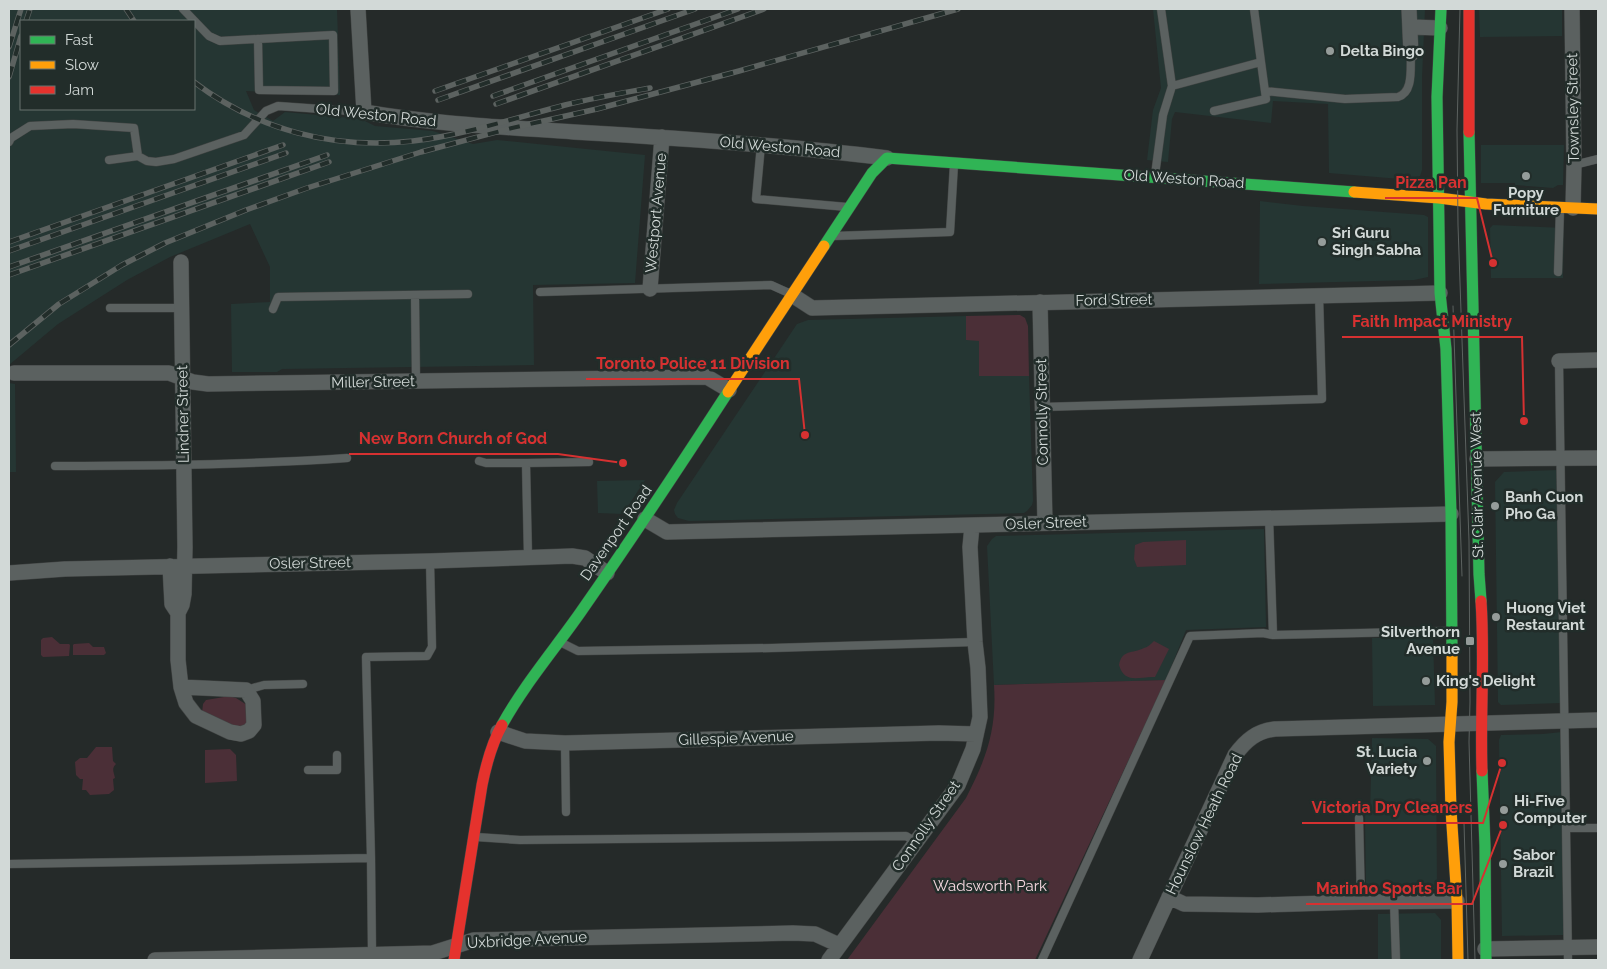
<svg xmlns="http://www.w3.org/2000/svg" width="1607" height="969" font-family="Raleway,sans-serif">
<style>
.built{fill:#253633;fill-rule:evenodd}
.green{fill:#4b2f37}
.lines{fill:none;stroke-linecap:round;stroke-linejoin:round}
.lane-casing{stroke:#424544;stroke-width:9}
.street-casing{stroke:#424544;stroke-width:16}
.fast-casing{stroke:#424544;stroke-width:12}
.slow-casing{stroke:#424544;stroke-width:12}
.jam-casing{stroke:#424544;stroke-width:12}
.lane{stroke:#5b6160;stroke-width:8}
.street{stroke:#5b6160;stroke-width:15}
.fast{stroke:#30b455;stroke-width:11}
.slow{stroke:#ff9f0a;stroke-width:11}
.jam{stroke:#e5322d;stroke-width:11}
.tram{stroke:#5c6260;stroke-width:1}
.rail-casing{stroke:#5c6260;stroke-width:5.5}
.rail{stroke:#222d2a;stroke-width:4;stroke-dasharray:11;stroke-linecap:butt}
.poi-dot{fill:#959c9a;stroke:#222d2a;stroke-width:2}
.labels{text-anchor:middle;stroke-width:5;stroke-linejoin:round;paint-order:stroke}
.poi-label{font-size:15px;font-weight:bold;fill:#d2d9d7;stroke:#222d2a;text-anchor:start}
.street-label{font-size:15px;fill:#d2d9d7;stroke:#222d2a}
.park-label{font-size:15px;fill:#f6d8e0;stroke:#222d2a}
.leader{fill:none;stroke:#d63131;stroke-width:2}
.callout-dot{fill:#d63131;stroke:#222d2a;stroke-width:2}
.callout-label{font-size:16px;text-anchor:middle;font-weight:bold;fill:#d63131;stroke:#222d2a;stroke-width:5;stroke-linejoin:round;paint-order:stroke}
</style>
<rect width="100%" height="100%" fill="#252a29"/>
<path class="built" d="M9,9h328l3,86 -94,-4 8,19 19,11 12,-9 76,7 14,7 58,5 40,13 24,-4 148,15 -10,128 -102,2 1,80 -252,4 -5,3h-45l-1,-68 39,-2v-35l-20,-43 -80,33 -43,23 -69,44 -49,41zM21,21h173v88h-173z
M1153,9h272l-3,69v92l-2,6 -8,4 -83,-7 -1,-69 -55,-3 -2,22 -96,-11 -3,7 -4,43 -21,-2 6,-50 8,-22z
M1479,9h83v27l-82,1z
M1481,145h83l-1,40h-5l-5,3 -38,-3v-2h-34z
M1260,201l43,5 121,9 4,2v60l-14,3 -155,4z
M1493,225l71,3 -1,50h-72l-1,-50z
M966,316v24h13v36h50l4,125 -1,4 -5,6 -3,2 -335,8 -11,-3 -3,-4 -1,-4 3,-7 120,-179 11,-4z
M9,383l6,1 1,88h-7z
M1558,470l3,233 -60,2 -3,-3 -3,-220 9,-10z
M645,480l-22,34 -25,-1 -1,-32z
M1264,529l2,98 -80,3 -20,50 -172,5 -7,-139 5,-7 4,-3z
M1433,637l2,68 -62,1 -1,-68z
M1562,732l2,203 -62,1 -3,-196 2,-5 42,-1z
M1372,738l56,1 8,7 1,143 -71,2 -1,-76h5z
M1435,913l6,7v40h-63v-46z"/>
<path class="green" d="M1020,315l5,3 3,8 1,50h-50v-35l-13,-1v-24z
M1186,540v25l-49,2 -3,-8 1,-14 8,-3z
M52,637l8,7h9l1,1 -1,11 -26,1 -2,-2v-15l2,-2z
M1154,641l15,8 -14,28c-15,-1 -30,8 -36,-12 3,-16 13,-11 25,-17 4,-1 7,-4 10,-7z
M89,643l4,4h11l2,6 -2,2h-31v-10l1,-1z
M1166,680l-131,280h-188l119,-162c20,-39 31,-68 28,-113z
M230,696l6,2 11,7v20l-9,4 -36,-16 1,-9 3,-4z
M96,747h16l1,14 3,3c-5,5 -2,8 -1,14l-2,1 1,11 -5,4 -19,1 -4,-5h-4l1,-11h-3l-4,-4 -1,-13 5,-4h7z
M230,749l6,6 1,26 -32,2v-33z"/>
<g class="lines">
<g class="lane-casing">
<path id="lane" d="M183,9l26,27 11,5 113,-6 1,56 -75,-1 -1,-51
M1172,86l89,-24 -7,-53
M1265,91l80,8 53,-2c16,-5 12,-29 13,-43
M1214,111l52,-12 -5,-37
M9,142l2,-4 19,-12 43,-2 61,4 4,28 9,5 9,1 18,-3 70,-24 22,-24 12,-5 86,6
M761,145l-5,54 91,8
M109,160l29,-4
M1574,165l24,-6
M1155,175l8,-60 9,-29 -11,-77
M834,236l116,-4 4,-68
M1558,272l2,-63
M540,292l231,-7 20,9
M415,295l1,86
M110,308h71
M273,309l5,-12 190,-3
M1559,361l9,599
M1042,407l280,-8 -3,-104
M479,461l7,2h40l2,94
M526,463l63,-1
M55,466c97,0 194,-1 292,-8
M1269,517l4,118
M562,643l16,8 194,-3 203,-6
M246,690l18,-5 39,-1
M565,743l1,69
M308,770h29v-15
M1359,818l2,84
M1567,828h31
M476,837l44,3 386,-4 10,6
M9,864l362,-6
M1394,902l2,58
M372,954l-1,-96 -5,-201 61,-1 5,-9 -2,-86
M1042,960l148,-324 73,-3 10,2 176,-4"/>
</g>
<g class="street-casing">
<path id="street" d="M358,9l6,103c69,12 140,15 210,20 105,6 209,13 313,26
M1409,9l2,45
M1572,9l2,156 -1,43
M1411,27l29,1
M181,262l4,285 -1,47 -2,11 -4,8v47l3,27 5,16 10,13 34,16 11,2 8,-3 5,-6 -1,-24 -7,-11 -65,-3
M650,289l12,-152
M792,295l20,13 628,-15
M1040,302l5,221
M1559,361l39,-1
M14,373h155l24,9 15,2 499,-7 22,13
M1477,459l121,-1
M645,519l22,13 784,-18
M170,566l2,38 6,9
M9,573l56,-4 365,-8 142,-5 13,2 22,15
M498,732l27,9 40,2 374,-10 37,1
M1169,897l15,7 74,1 103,-3 96,-1
M1485,949l113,-2
M155,960l278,-7 41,-13 319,-7 22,1 24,11
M829,960l129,-175 15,-36 7,-32 -2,-49 -3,-26 -5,-95 2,-21
M1140,960l95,-205c11,-15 22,-24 40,-26l323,-9"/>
</g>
<g class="fast-casing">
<path id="fast" d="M1441,9l-4,88 3,196 6,56 5,165 1,137
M1469,132l10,442 2,27
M824,246l48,-73 15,-15 467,34
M502,725c22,-40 52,-75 78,-112 51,-73 100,-147 148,-221
M1482,771l3,75 1,114"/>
</g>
<g class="slow-casing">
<path id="slow" d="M1354,192l85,6 47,6 112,5
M728,392l96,-146
M1452,651v51l-3,40 2,68 6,91 1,59"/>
</g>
<g class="jam-casing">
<path id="jam" d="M1469,9v123
M1481,601c4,57 -1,113 1,170
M454,960l28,-175c4,-20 10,-42 20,-60"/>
</g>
<use href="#lane" class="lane"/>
<use href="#street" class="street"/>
<use href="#fast" class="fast"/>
<use href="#slow" class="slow"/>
<use href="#jam" class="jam"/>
<path class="tram" d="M1460,9l-3,121 1,95 11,316 1,161 -1,40 6,218
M1453,306l9,270
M1464,823l4,137"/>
<g class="rail-casing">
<path id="rail" d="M126,9l8,12
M26,21l4,-12
M9,47l12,-38
M9,77l12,-41
M194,82c63,48 140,68 219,59 51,-6 102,-23 152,-36 28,-7 57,-12 85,-17
M435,91l233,-82
M493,96l245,-87
M438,100l257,-91
M496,104l268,-95
M9,242l274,-97
M9,251l277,-98
M9,267l318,-112
M9,275l320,-113
M9,345l50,-41 63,-39 43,-22 81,-33 61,-22 114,-36 91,-24 85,-19 142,-38 219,-62"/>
</g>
<use href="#rail" class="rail"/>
</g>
<g class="poi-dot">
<circle cx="1330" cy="51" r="5"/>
<circle cx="1526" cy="176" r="5"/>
<circle cx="1322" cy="242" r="5"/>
<circle cx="1495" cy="506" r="5"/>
<circle cx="1496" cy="617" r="5"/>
<rect x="1465" y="636" width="10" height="10" rx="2.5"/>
<circle cx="1426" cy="681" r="5"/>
<circle cx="1427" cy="761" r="5"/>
<circle cx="1504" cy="810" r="5"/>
<circle cx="1503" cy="864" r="5"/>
</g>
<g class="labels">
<g class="poi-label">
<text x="1340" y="56">Delta Bingo</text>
<text x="1526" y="198" text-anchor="middle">Popy<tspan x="1526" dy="17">Furniture</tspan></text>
<text x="1332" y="238">Sri Guru<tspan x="1332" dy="17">Singh Sabha</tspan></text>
<text x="1505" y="502">Banh Cuon<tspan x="1505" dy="17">Pho Ga</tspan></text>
<text x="1506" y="613">Huong Viet<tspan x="1506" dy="17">Restaurant</tspan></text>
<text x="1460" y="637" text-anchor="end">Silverthorn<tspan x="1460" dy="17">Avenue</tspan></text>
<text x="1436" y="686">King's Delight</text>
<text x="1417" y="757" text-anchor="end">St. Lucia<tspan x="1417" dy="17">Variety</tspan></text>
<text x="1514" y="806">Hi-Five<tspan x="1514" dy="17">Computer</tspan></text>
<text x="1513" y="860">Sabor<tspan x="1513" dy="17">Brazil</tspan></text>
</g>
<g class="street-label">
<text transform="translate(1573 108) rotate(-91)" y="5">Townsley Street</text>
<text transform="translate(376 115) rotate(6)" y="5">Old Weston Road</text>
<text transform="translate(780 147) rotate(5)" y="5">Old Weston Road</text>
<text transform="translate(1184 179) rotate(4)" y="5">Old Weston Road</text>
<text transform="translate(656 213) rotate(-85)" y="5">Westport Avenue</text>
<text transform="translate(1114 300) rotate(-1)" y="5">Ford Street</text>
<text transform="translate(373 382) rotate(-1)" y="5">Miller Street</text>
<text transform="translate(1042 412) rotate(-91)" y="5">Connolly Street</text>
<text transform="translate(183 414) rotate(-91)" y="5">Lindner Street</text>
<text transform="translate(1477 485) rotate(-91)" y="5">St. Clair Avenue West</text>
<text transform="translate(1046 523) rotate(-2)" y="5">Osler Street</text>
<text transform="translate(616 533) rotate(-55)" y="5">Davenport Road</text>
<text transform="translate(310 563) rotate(-1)" y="5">Osler Street</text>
<text transform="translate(736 738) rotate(-2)" y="5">Gillespie Avenue</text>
<text transform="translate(1204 824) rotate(-64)" y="5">Hounslow Heath Road</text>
<text transform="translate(926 826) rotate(-55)" y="5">Connolly Street</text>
<text transform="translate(527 940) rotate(-3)" y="5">Uxbridge Avenue</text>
</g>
<g class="park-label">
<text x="990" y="891">Wadsworth Park</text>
</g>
</g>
<path class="leader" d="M1493 263L1477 198H1385M1524 421L1522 337H1342M805 435L799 379H586M623 463L558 454H349M1502 763L1483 823H1302M1503 825L1472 904H1306"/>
<g class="callout-dot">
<circle cx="1493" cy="263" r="5"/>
<circle cx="1524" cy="421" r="5"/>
<circle cx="805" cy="435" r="5"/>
<circle cx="623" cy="463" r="5"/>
<circle cx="1502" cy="763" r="5"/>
<circle cx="1503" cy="825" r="5"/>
</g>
<g class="callout-label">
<text x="1431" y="188">Pizza Pan</text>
<text x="1432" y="327">Faith Impact Ministry</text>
<text x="693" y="369">Toronto Police 11 Division</text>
<text x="453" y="444">New Born Church of God</text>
<text x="1392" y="813">Victoria Dry Cleaners</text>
<text x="1389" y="894">Marinho Sports Bar</text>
</g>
<rect width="1607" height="969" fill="none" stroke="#d2d9d7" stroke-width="20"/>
<rect x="20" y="20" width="175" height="90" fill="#222d2a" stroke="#68726f"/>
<rect x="30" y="36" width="25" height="8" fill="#30b455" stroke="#68726f"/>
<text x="65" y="45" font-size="15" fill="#d2d9d7">Fast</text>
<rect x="30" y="61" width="25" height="8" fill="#ff9f0a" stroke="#68726f"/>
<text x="65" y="70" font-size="15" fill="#d2d9d7">Slow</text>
<rect x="30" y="86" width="25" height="8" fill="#e5322d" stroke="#68726f"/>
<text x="65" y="95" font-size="15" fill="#d2d9d7">Jam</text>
</svg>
